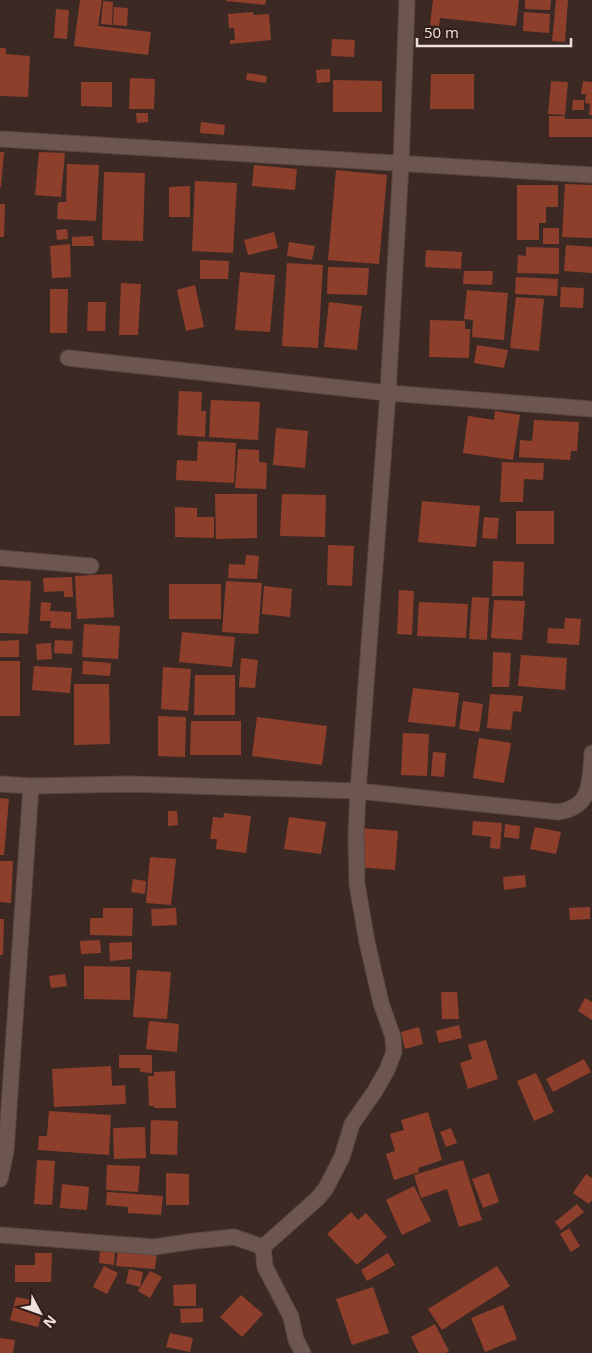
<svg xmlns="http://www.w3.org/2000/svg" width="592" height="1353" font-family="'Open Sans',sans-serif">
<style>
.building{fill:#8e3f2c}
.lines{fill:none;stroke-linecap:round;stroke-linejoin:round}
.street-casing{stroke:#584742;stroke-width:17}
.street{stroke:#6d5650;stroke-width:15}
</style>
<rect width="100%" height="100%" fill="#3d2923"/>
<path class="building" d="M80,0h22l-4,26 53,6 -3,23 -74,-9z
M226,0h40l-1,5 -39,-4z
M433,0h86l-3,26 -76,-8 -1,8 -9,-1z
M525,0h26l-1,10 -25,-1z
M556,0h12l-3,42 -13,-1z
M103,1l10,1 -1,23 -11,-1z
M114,7l14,1 -1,18 -14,-1z
M56,9l13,1 -2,29 -13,-1z
M253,12v3l16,-1 2,26 -41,4v-4h5l-1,-12h-5l-1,-14z
M524,12l26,2 -1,19 -26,-2z
M332,39l23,1 -1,17 -23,-1z
M0,48h6v6l24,2 -2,41 -28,-1z
M330,69v13l-13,1 -1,-13z
M247,73l20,3 -1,7 -20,-3z
M431,74h43v35h-44z
M130,78l25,1 -1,30h-25z
M333,80l49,1v31h-49z
M551,81l17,1 -3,33 -17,-1z
M583,81l9,1v33h-3l1,-11 -5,-1 1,-9h-5z
M81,82h31v25l-31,-1z
M573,100h11v10h-12z
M136,113h12v9l-11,1z
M549,116h16v3h27v18h-43z
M201,122l24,3 -1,10 -24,-2z
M0,152h4l-3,35h-1z
M39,152l26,1 -4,44 -26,-2z
M67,164l32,1 -3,56 -39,-2 1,-17h8z
M254,165l43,4 -2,21 -43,-4z
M336,170l51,5 -8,89 -51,-4z
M104,172l41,1 -2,68 -41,-1z
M195,181l42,2 -4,70 -41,-2z
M565,184l27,1v53l-30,-1z
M517,185h41v22h-12v16h-7v17h-22z
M190,186v31h-21v-30z
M0,204h5l-1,33h-4z
M543,228h16v16h-16z
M67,229l1,10 -11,1 -1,-10z
M274,232l4,16 -30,7 -4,-15z
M93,236l1,10h-22v-9z
M289,242l26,4 -3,14 -25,-4z
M70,244l1,33 -19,1 -2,-32z
M566,245l26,2v26l-28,-2z
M526,247l33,1v26l-42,-1 1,-18 8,1z
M426,250l36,2 -1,17 -36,-2z
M200,260l29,1 -1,18h-28z
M287,263l36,2 -5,83 -36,-2z
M328,267l41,1 -2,27 -40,-1z
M464,271h29l-1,14 -29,-1z
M240,272l35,3 -5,57 -35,-2z
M516,277l42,2 -1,17 -42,-2z
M121,283l20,1 -3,51h-19z
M195,285l9,42 -18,4 -9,-41z
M561,287l23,1 -1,20 -23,-1z
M50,289h18l-1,44h-17z
M467,290l41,3 -4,47 -32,-3 1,-17 -9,-1z
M516,297l28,2 -5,52 -29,-3z
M88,302h18l-1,29h-18z
M329,302l33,4 -5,44 -33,-3z
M430,320l35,1v8h5l-1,29 -40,-1z
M477,345l31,5 -4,18 -30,-5z
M179,391l23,1 -1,19h5l-1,26 -28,-2z
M211,400l49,2 -2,38 -49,-3z
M495,411l25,4 -7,45 -50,-7 5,-37 26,4z
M534,420l45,2 -2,29h-6l-1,9 -51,-3 1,-17 12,1z
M276,428l32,3 -3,37 -32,-3z
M198,441l38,2 -2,40 -58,-3 1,-20 20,1z
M238,449l21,1v12l8,1 -1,26 -31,-1z
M502,462l42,1 -1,17 -19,-1 -1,23h-23z
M215,494h42v44l-41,1z
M282,494l44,1 -1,42 -45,-1z
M422,501l58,5 -4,41 -58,-5z
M175,507l22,1v9h17v21l-39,-1z
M516,511h38v33h-38z
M484,517l15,1 -2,21 -15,-1z
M328,545l26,1 -2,40 -25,-1z
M246,555l13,1 -2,23 -29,-1 1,-14 16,1z
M493,561l31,1 -1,34h-31z
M112,574l2,43 -37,2 -2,-43z
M72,577l1,20h-9v-6l-20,1 -1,-14z
M0,580l31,1 -3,53 -28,-1z
M226,581l36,2 -4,51 -36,-2z
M169,584h52v35h-52z
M264,586l28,3 -2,28 -28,-3z
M399,590l15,1 -2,44 -15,-1z
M472,597l17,1 -2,42 -18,-1z
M494,600l31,1 -3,39 -31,-2z
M41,602l10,1 -1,8 21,1v17l-21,-1 1,-7h-11z
M419,602l49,2 -2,34 -49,-2z
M565,618l16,1 -2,26 -32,-2 1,-15 16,1z
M84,624l36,2 -2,33 -36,-2z
M182,632l53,5 -3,30 -53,-5z
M19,640v17h-19v-16z
M55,640l18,1 -1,13 -18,-1z
M51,643l1,16 -15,1 -1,-16z
M493,652l18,1 -2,34h-17z
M521,655l46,3 -2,32 -47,-4z
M241,658l17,2 -3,28 -16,-1z
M0,661h20v55h-20z
M83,661l28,2 -1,13 -28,-2z
M34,666l38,2 -2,25 -38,-3z
M163,667l28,2 -3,42 -27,-2z
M195,675h40v40h-41z
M74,684h35l1,60 -36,1z
M413,688l46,5 -4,34 -47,-5z
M490,694l33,2 -2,16 -8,-1 -2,19 -24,-2z
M463,701l20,3 -4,28 -20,-3z
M158,716l28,1 -1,40 -27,-1z
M257,717l70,9 -5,39 -70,-9z
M191,721h50v34h-51z
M403,733l26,1 -2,42 -26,-1z
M479,738l32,5 -7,40 -31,-5z
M433,752l13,1 -2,24 -13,-1z
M0,798l9,1 -5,56h-4z
M168,811h9l1,14 -10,1z
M224,813l27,3 -5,37 -30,-4 1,-10h-7l3,-22 10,1z
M289,817l37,5 -5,32 -37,-5z
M473,821l29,2 -2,26 -10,-1 1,-11 -19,-2z
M505,824l15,2 -1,13 -15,-2z
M535,827l26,5 -5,22 -26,-5z
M360,828l38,3 -3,39 -38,-3z
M150,857l26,2 -5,46 -25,-2z
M0,861h13l-2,42 -11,-1z
M525,875l1,12 -22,3 -1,-13z
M133,879l13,2 -1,13 -14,-2z
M590,907v12l-20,1 -1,-12z
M103,908h30l-1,28 -42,-1v-17h13z
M176,908l1,17 -25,1 -1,-17z
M0,919h4l-1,36h-3z
M100,940l1,13 -20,1 -1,-13z
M132,942v17l-22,2 -1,-18z
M84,966l46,1v33l-46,-1z
M137,970l34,2 -4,47 -34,-2z
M65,974l2,12 -16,2 -2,-12z
M441,992h16l2,27h-17z
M585,998l7,4v18l-14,-9z
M149,1021l30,3 -2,28 -31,-3z
M459,1025l3,13 -23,5 -3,-12z
M419,1027l4,17 -18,5 -4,-17z
M486,1040l12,39 -30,10 -8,-26 12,-4 -4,-14z
M119,1055h33v18l-12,-1v-4h-21z
M584,1059l7,13 -38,20 -7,-13z
M111,1066l1,20 13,-1 1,19 -72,3 -2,-38z
M175,1071l1,37h-22v-2h-5l-1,-30h6v-4z
M536,1073l18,39 -20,9 -17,-40z
M49,1111l62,4 -2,40 -71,-5 1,-14h8z
M428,1112l14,48 -24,8 1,4 -25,8 -8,-26 9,-3 -5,-17 14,-4 -3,-10z
M151,1120l27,1 -1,34 -27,-1z
M145,1127l1,31 -32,1 -1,-31z
M451,1128l6,15 -11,4 -6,-15z
M37,1160l18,1 -3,44 -18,-1z
M463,1160l19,60 -23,7 -12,-38 -26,9 -7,-23z
M107,1165l33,1 -2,26 -32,-2z
M166,1173l23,1v31h-23z
M489,1173l10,29 -16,6 -11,-29z
M586,1174l6,4v22l-3,4 -16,-11z
M62,1184l27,3 -2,23 -27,-2z
M414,1186l17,35 -29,14 -16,-35z
M107,1192l56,4 -2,19 -33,-2v-6l-22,-2z
M577,1204l7,8 -23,18 -6,-8z
M351,1212l7,8 8,-7 21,24 -30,28 -30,-31z
M569,1228l11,18 -9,6 -11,-18z
M100,1250l15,1 -1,14 -15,-2z
M118,1250l39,3 -2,16 -39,-3z
M35,1253h17l-1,29h-36v-17h20z
M388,1253l7,12 -28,16 -6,-11z
M104,1266l14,7 -11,21 -14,-7z
M497,1266l13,20 -68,44 -14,-21z
M129,1269l14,3 -3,15 -14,-4z
M150,1271l12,6 -12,21 -12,-7z
M196,1284v22h-22l-1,-21z
M373,1287l16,46 -37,12 -16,-46z
M241,1295l22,19 -21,23 -22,-20z
M16,1297l21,4 -2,10 7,2 -4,14 -28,-7z
M503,1305l14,34 -32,13 -14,-34z
M203,1308v14l-22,1 -1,-14z
M435,1324l14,27 -3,2h-27l-8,-16z
M170,1333l23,5 -3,14 -24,-5z
M0,1338l15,2 -2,13h-13z"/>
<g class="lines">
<g class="street-casing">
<path id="street" d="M0,139l592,36
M68,358l320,35 204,16
M0,558l91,8
M0,784l31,2 98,-2 229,7 200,21c34,-5 32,-30 34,-59
M0,1179l6,-28 25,-365
M0,1235l154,12 41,-6 39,-4 29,10 54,-48 9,-11 16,-31 10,-33 23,-33 12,-21 7,-18 -1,-15 -12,-34 -14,-61 -10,-58 -1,-49 2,-44 30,-398 13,-230 6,-163
M263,1247l2,20 26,50 5,23 7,13"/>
</g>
<use href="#street" class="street"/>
</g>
<g transform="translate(40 1313) rotate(131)" stroke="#331f1a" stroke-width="4" paint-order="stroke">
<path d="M0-4L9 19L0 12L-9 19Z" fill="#efe1dd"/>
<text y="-8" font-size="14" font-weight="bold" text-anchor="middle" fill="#efe1dd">N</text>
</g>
<path d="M417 38v8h154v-8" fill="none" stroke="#efe1dd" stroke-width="2.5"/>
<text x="424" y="38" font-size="15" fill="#efe1dd" stroke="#331f1a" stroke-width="4" paint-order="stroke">50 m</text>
</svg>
